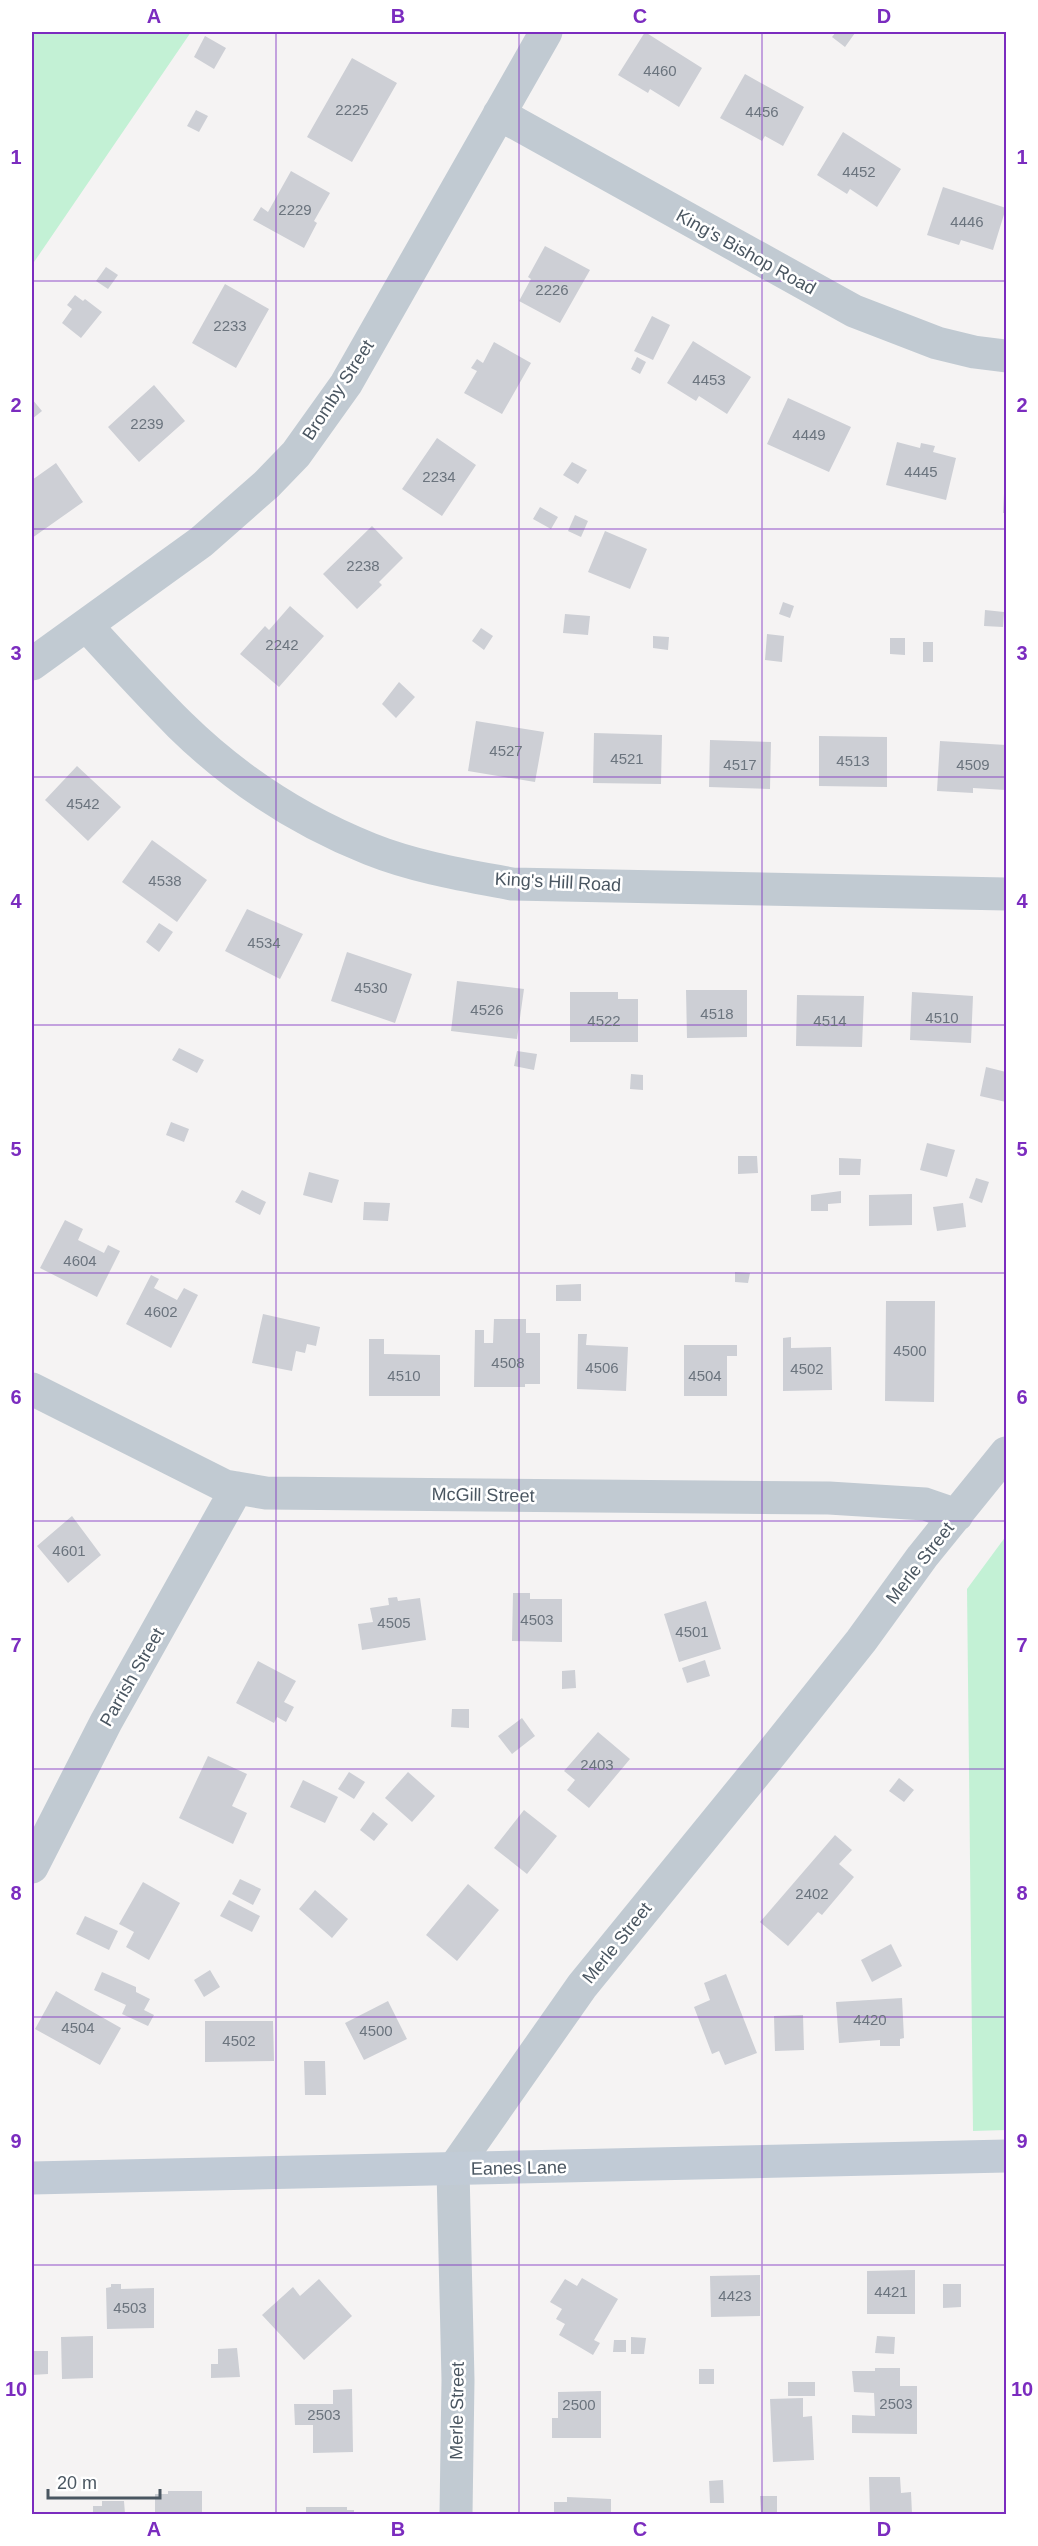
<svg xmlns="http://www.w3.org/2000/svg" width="1038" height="2546" font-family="Helvetica,sans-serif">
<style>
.green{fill:#c3f1d5}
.building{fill:#cdcfd5}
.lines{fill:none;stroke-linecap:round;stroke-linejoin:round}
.street{stroke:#c1cad2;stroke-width:33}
.secondary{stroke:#c1cbd6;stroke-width:33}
.grid{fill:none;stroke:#7b2cbf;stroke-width:1.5;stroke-opacity:0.55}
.labels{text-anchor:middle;stroke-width:5;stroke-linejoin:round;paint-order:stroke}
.number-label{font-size:15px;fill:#6b747e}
.street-label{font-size:18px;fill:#4a5661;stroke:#fff}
.neatline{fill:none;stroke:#7b2cbf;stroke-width:2}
.grid-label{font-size:20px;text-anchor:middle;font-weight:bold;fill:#7b2cbf}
</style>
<rect width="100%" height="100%" fill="#f5f3f3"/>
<path class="green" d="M32,32h159l-159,233z
M1006,1536v594l-33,1 -6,-542z"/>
<path class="building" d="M645,32l57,36 -23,39 -29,-18 -2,4 -30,-18z
M836,32h17l2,1 -10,14 -13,-10z
M205,36l21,12 -12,21 -20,-12z
M352,58l45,25 -45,79 -45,-25z
M745,74l59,33 -21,39 -18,-10 -3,5 -42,-23z
M196,110l12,6 -9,16 -12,-6z
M843,132l58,37 -24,38 -27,-18 -3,5 -30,-19z
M291,171l39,22 -16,28 3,2 -13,25 -51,-28 8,-13 7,5z
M943,187l63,21 -13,42 -32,-10 -2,5 -32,-10z
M545,246l45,24 -30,53 -41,-22 12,-22 -3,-2z
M106,267l12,8 -10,14 -12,-8z
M225,284l44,25 -33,59 -44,-25z
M75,295l8,6 2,-2 17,13 -21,26 -19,-15 10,-14 -5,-4z
M652,316l18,9 -17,35 -19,-9z
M693,341l58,36 -24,37 -28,-18 -3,5 -29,-18z
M494,342l37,21 -29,51 -38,-21 13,-22 -6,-3 6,-9 6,4z
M637,357l9,5 -6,12 -9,-5z
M154,385l31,36 -46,41 -31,-35z
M788,398l63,29 -22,45 -62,-28z
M32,399l10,12 -10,8z
M437,438l39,27 -34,51 -40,-27z
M897,442l23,6 1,-5 14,3 -2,6 23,6 -10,42 -60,-15z
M572,462l15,8 -9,14 -15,-9z
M56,463l27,39 -51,36v-58z
M1005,474h1v39h-3z
M540,507l18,10 -7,12 -18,-10z
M575,515l13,6 -7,16 -13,-6z
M372,526l31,32 -24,24 3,3 -25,24 -34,-35z
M605,531l42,18 -17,40 -42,-17z
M783,602l11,4 -4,12 -11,-4z
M290,606l34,30 -45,51 -39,-33 25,-28 4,4z
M985,610l19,2 -1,15 -19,-1z
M565,614l25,2 -2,19 -25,-2z
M481,628l12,8 -9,14 -12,-9z
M767,634l17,2 -2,26 -17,-2z
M653,636l16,1 -1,13 -15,-2z
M890,638h15v17l-15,-1z
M923,642h10v20h-10z
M399,682l16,15 -19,21 -14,-14z
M476,721l68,11 -9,50 -67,-11z
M594,733l68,2 -1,49 -68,-1z
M819,736l68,1v50l-68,-1z
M710,740l61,2 -1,47 -61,-2z
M940,741l66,4v45l-33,-2v5l-36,-2z
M77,766l44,41 -33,34 -43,-41z
M152,840l55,40 -30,42 -55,-40z
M247,909l56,25 -23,45 -55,-28z
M159,923l14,9 -14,20 -13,-10z
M347,952l65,22 -17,49 -64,-22z
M457,981l67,8 -7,50 -66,-8z
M686,990h61v47l-60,1z
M570,992h48v7h20v43h-68z
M912,992l61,4 -2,47 -61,-3z
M797,995l67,1 -2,51 -66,-1z
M179,1048l25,12 -7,13 -25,-13z
M517,1051l20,3 -3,16 -20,-4z
M986,1067l20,5v30l-26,-6z
M631,1074l12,1v15l-13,-1z
M171,1122l18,7 -5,13 -18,-7z
M927,1143l28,7 -8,27 -27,-7z
M738,1156h19l1,17 -20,1z
M839,1158l22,1 -1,16h-21z
M309,1172l30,8 -7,23 -29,-8z
M976,1178l13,4 -7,21 -13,-5z
M242,1190l24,12 -6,13 -25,-13z
M841,1191v12l-13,1v7h-17v-16z
M912,1194v31l-43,1v-31z
M364,1202l26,1 -2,18 -25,-1z
M963,1203l3,24 -29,4 -4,-24z
M65,1220l18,9 -5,11 26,13 4,-8 12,6 -23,46 -57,-29z
M735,1272l15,1 -2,10 -13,-1z
M151,1275l8,4 -5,9 23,12 7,-12 14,7 -27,53 -45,-24z
M581,1284v17h-25v-16z
M886,1301h49l-1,101 -49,-1z
M263,1314l57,13 -4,19 -9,-2 -2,9 -9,-2 -4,20 -40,-8z
M494,1319h32v14h14v51h-15v3h-51l1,-57h9v13h9z
M578,1334h9l-1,11 42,2 -2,44 -49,-2z
M791,1337v11l40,-1 1,43 -49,1v-53z
M369,1339h15v15l56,1v41h-71z
M684,1345h53v11h-10v40h-43z
M72,1516l29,39 -33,28 -31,-37z
M513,1593h17v6h32v43l-50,-1z
M397,1597l1,4 22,-3 6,42 -64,10 -4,-26 15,-2 -3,-14 19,-3 -1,-7z
M706,1601l15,48 -42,13 -15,-48z
M705,1660l5,16 -23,7 -5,-15z
M258,1661l38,20 -12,21 10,5 -8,15 -9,-5 -3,6 -38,-20z
M575,1670l1,18 -14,1v-18z
M452,1709h17v19l-18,-1z
M522,1718l13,18 -23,18 -14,-18z
M598,1732l32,27 -41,49 -22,-18 8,-10 -11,-9z
M208,1756l39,18 -15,32 15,7 -14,31 -54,-26z
M349,1772l16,10 -11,17 -16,-10z
M408,1772l27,24 -23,26 -27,-24z
M899,1778l15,12 -10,12 -15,-11z
M303,1780l35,17 -13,26 -35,-16z
M524,1810l33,26 -30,38 -33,-26z
M373,1812l15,12 -14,17 -14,-11z
M835,1835l17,15 -13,14 15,13 -32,38 -4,-3 -30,34 -28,-24z
M240,1879l21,10 -8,16 -21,-11z
M143,1882l37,21 -31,57 -23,-13 8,-15 -15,-8z
M468,1884l31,26 -42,51 -31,-26z
M315,1890l33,29 -16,19 -33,-29z
M229,1900l31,16 -8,16 -32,-16z
M85,1916l33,15 -9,19 -33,-16z
M891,1944l11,22 -30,16 -11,-22z
M210,1970l10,17 -16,10 -10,-17z
M102,1972l34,15v5l14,7 -6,11 10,5 -6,11 -26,-12 4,-9 -32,-15z
M726,1974l31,79 -32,12 -6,-14 -7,3 -18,-47 16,-7 -6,-17z
M56,1991l65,37 -21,37 -65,-36z
M902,1998l2,40 -4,1v7h-20v-6l-41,3 -3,-41z
M388,2001l19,38 -43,21 -19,-37z
M803,2015l1,35 -29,1 -1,-35z
M205,2021h68l1,40 -69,1z
M304,2061h21l1,34h-21z
M915,2270v44h-48v-43z
M760,2275v41l-49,1 -1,-41z
M582,2278l36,21 -24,41 6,3 -7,12 -34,-20 6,-11 -9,-5 6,-10 -12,-7 15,-23 12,7z
M319,2279l33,37 -48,44 -42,-45 31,-28 7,9z
M111,2284h10v5l33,-1v40l-47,1 -1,-41 5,-1z
M943,2284h18v23l-18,1z
M93,2336v42l-31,1 -1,-42z
M877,2336l18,1 -1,17 -19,-1z
M631,2337l15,1 -2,16h-13z
M614,2340h12v12h-13z
M237,2348l3,29 -29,1v-14h7v-15z
M32,2351h16v23l-16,1z
M875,2368h25v18h17v48l-65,-1v-18l23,1 -1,-23 -20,-1 -2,-21h23z
M699,2369h15v15h-15z
M788,2382h27v14h-27z
M352,2389l1,63 -40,1v-28h-18l-1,-21h39v-14z
M601,2391v47h-49v-20h6v-26z
M803,2398v19l9,-1 2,44 -41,2 -3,-63z
M869,2477h31l1,16 10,-1 1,22h-42z
M723,2480l1,23h-14l-1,-22z
M168,2491h34v23l-47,-1v-19h13z
M760,2496h17v18h-16z
M567,2497l44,2v15h-57v-12h13z
M102,2501h22l1,13h-32v-8h9z
M306,2507h41v3h7v4h-48z"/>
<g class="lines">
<path class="street" d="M499,114l355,197 83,32 37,9 32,4
M86,625c31,34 62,68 94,100 54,53 120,96 190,124 45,18 94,26 142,35l494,10
M32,664l169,-122 66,-58 29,-30 50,-70 200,-352
M32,1389l193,97 41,7 563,5 96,6 32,11
M32,1867l74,-145 131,-234
M456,2514l2,-134 -5,-210 129,-184 189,-232 90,-113 61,-84 84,-104"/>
<path class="secondary" d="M32,2178l974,-22"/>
</g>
<path class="grid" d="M276,32v2482M519,32v2482M762,32v2482M32,281h974M32,529h974M32,777h974M32,1025h974M32,1273h974M32,1521h974M32,1769h974M32,2017h974M32,2265h974"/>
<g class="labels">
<g class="number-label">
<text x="660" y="76">4460</text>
<text x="352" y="115">2225</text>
<text x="762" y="117">4456</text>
<text x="859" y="177">4452</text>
<text x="295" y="215">2229</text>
<text x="967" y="227">4446</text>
<text x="552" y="295">2226</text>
<text x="230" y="331">2233</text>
<text x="709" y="385">4453</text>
<text x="147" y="429">2239</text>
<text x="809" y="440">4449</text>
<text x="921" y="477">4445</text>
<text x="439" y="482">2234</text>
<text x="363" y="571">2238</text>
<text x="282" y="650">2242</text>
<text x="506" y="756">4527</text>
<text x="627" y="764">4521</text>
<text x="853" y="766">4513</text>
<text x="740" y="770">4517</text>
<text x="973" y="770">4509</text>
<text x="83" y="809">4542</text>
<text x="165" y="886">4538</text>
<text x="264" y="948">4534</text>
<text x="371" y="993">4530</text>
<text x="487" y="1015">4526</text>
<text x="717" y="1019">4518</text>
<text x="942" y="1023">4510</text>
<text x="604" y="1026">4522</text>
<text x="830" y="1026">4514</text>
<text x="80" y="1266">4604</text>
<text x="161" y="1317">4602</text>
<text x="910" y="1356">4500</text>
<text x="508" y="1368">4508</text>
<text x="602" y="1373">4506</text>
<text x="807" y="1374">4502</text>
<text x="404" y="1381">4510</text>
<text x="705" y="1381">4504</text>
<text x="69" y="1556">4601</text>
<text x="537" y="1625">4503</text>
<text x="394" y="1628">4505</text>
<text x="692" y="1637">4501</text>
<text x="597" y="1770">2403</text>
<text x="812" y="1899">2402</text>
<text x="870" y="2025">4420</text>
<text x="78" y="2033">4504</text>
<text x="376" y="2036">4500</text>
<text x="239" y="2046">4502</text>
<text x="891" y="2297">4421</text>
<text x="735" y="2301">4423</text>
<text x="130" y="2313">4503</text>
<text x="896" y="2409">2503</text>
<text x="579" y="2410">2500</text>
<text x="324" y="2420">2503</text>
</g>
<g class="street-label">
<text transform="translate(746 252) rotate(29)" y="6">King's Bishop Road</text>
<text transform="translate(338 390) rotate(-57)" y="6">Bromby Street</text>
<text transform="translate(558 882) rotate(3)" y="6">King's Hill Road</text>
<text transform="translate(483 1495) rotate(1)" y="6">McGill Street</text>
<text transform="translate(920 1563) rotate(-52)" y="6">Merle Street</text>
<text transform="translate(132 1677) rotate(-60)" y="6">Parrish Street</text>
<text transform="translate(617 1943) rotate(-51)" y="6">Merle Street</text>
<text transform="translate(519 2168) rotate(-1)" y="6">Eanes Lane</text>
<text transform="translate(457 2411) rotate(-89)" y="6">Merle Street</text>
</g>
</g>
<rect width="1038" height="2546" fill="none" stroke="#ffffff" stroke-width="66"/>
<path d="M48 2489v9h112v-9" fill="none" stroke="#4a5661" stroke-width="3"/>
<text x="57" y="2489" font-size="18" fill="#4a5661" stroke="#ffffff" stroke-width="4.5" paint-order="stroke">20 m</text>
<rect x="33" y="33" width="972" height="2480" class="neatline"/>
<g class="grid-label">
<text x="154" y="23">A</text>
<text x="398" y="23">B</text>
<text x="640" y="23">C</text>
<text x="884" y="23">D</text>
<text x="16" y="164">1</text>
<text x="1022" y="164">1</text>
<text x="16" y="412">2</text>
<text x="1022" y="412">2</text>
<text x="16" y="660">3</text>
<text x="1022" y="660">3</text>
<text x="16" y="908">4</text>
<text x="1022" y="908">4</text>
<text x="16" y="1156">5</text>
<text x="1022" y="1156">5</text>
<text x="16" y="1404">6</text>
<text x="1022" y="1404">6</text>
<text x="16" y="1652">7</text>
<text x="1022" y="1652">7</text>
<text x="16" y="1900">8</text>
<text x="1022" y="1900">8</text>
<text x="16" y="2148">9</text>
<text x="1022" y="2148">9</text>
<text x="16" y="2396">10</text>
<text x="1022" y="2396">10</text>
<text x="154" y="2536">A</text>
<text x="398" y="2536">B</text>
<text x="640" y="2536">C</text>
<text x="884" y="2536">D</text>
</g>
</svg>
